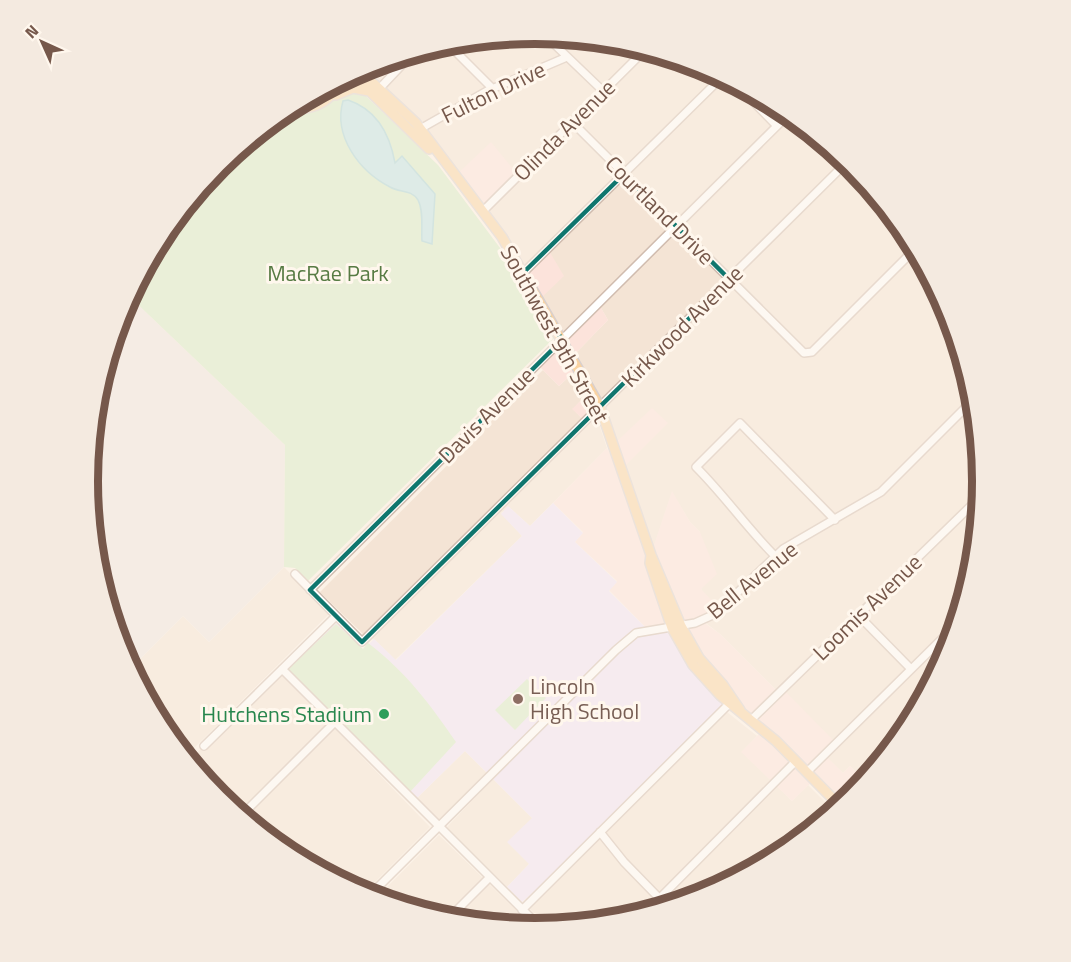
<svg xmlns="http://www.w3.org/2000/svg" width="1071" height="962" font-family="'Titillium Web',sans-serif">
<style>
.residential{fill:#f4e4d5}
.commercial{fill:#fce3db}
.industrial{fill:#ede5e0}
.education{fill:#efe3f9}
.green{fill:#d6eac5}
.water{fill:#bbe2e6;stroke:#a2d3d7;stroke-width:1.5}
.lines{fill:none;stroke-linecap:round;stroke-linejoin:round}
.minor-casing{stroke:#d0bcaf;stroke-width:10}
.major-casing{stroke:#d9d0cd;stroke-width:12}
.minor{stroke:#fff;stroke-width:7}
.major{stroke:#f9d2a1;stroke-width:9}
.marked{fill:none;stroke:#0f766e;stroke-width:4.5;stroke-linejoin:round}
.education-dot{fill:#8d6e63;stroke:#fff7ed;stroke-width:2}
.leisure-dot{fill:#2e9e5b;stroke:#fff7ed;stroke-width:2}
.labels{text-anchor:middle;stroke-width:6;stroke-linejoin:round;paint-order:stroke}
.street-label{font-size:22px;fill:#76584b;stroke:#fff7ed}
.park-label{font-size:22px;fill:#577b43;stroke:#fff7ed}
.education-label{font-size:22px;fill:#785e54;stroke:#fff7ed;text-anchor:start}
.leisure-label{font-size:22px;fill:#27864d;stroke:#fff7ed;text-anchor:end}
.rim{fill:none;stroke:#76584b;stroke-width:8}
</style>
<rect width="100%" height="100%" fill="#fcf2e7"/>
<path class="residential" d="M535,33l88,9 84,25 78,42 68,55 55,68 42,78 25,84 8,87 -8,88 -26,84 -41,77 -42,51 -16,-15 -7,7 -19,-18 -45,-62 -59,-59 -18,-14 -2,-88 -10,-10 -18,-30 -21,63 -38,-110 -41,-88 36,-37 -10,-17 -36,36 -39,-66 -107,-150 -57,-53 89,-28z
M543,370l16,16 13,-12 13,22 -12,13 14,15 9,-9 11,33 -77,78 -21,-19 -8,6 21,23 -127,124 -21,-21 -11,-5 -43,-42z
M284,567l45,47 -144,143 -22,-27 -33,-61 53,-53 26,26z
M279,671l50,51 -92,91 -19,-15 -29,-37z
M727,712l30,24 -15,16 50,49 16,-16 27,27 -51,42 -77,41 -84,25 -75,8 -18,-19z
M334,728l96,99 -67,67 -77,-41 -42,-35z
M465,751l22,22 -48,47 -22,-22z
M493,779l40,40 -4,45 -22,23 -60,-60z
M439,835l96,94 -87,-9 -72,-22z"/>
<path class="commercial" d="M491,142l27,33 -35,36 -29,-34z
M548,249l16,27 -25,24 -16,-27z
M598,303l10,17 -36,37 6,11 -19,18 -22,-22z
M591,391l9,16 -15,14 -13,-12z
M652,408l16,15 -46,46 -9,-24z
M607,448l23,45 21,61 21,-63 18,31 10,10 17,42 -16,15 19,20 -18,12 18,13 58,58 5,-3 53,54 -11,12 18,18 7,-7 16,15 -25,26 -27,-27 -22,21 -51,-49 22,-22 -23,-20 -68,-82 -23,3 -40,-41 8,-9 -42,-39 8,-10 -30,-29z"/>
<path class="industrial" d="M129,296l156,149 -1,122 -75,75 -26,-26 -53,53 -9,-17 -25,-84 -8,-87 8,-88 26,-84z"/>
<path class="education" d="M553,503l30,30 -8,9 42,40 -8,9 40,40 23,-3 10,20 47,55 -148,148 -59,51 -15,-15 22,-23 -22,-22 25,-24 -67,-67 -48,47 -135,-129 54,-53 27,34 11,-11 22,21 126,-124 -21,-22 7,-8 22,20z"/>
<path class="green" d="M346,77l92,88 77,103 39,70 -246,243 -13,-13 -11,-1 1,-122 -156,-149 34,-64 56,-68 68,-56z
M336,624l27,25 5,-6c37,28 62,61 88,99l-46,50 -123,-122z
M527,679l19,19 -31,32 -20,-20z"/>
<path class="water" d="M348,100c30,10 42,35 47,63l7,-7 33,38 -3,50 -10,-3c-1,-12 2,-30 -4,-41 -7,-11 -18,-7 -28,-13 -31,-16 -57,-51 -47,-86z"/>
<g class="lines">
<g class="minor-casing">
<path id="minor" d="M548,34l5,9 50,48
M446,42l47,47
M733,81l44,45
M380,88l34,-36
M572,122l232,231 8,-1 104,-104
M420,129l67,-38 80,-34
M483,211l163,-162
M523,273l200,-197
M775,556c-28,-28 -50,-60 -79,-89l44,-44 95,97
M295,574l67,68 486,-481
M310,590l480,-477
M859,616l52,53
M282,669l259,259
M751,720l231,-225
M204,746l132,-130
M807,772l152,-150
M241,816l94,-94
M600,832l24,30 35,36
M369,896l247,-246 20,-17 59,-10 20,-9 68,-65 98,-57 94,-94
M522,910l211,-210
M644,914l152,-153
M447,920l42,-42"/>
</g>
<g class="major-casing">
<path id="major" d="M359,70l57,53 86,114 98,170 51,148 30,71 18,32 24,27 17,25
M352,74l77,75
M336,95l17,-7 16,3
M290,107c29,6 43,-12 60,-32
M651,555l-1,8 22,65 21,37 27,30 56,46 65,66"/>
</g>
<use href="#minor" class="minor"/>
<use href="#major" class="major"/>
</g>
<path d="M0 0H1071V962H0ZM624,174l105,105 -367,363 -52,-52 252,-250 -39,-67z" fill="#fcf2e7" fill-opacity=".55" fill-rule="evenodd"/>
<path class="marked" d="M624,174l105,105 -367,363 -52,-52 252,-250 -39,-67z"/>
<circle class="education-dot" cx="518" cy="699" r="6"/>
<circle class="leisure-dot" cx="384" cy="714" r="6"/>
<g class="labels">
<g class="street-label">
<text transform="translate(493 92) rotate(-26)" y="8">Fulton Drive</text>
<text transform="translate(564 130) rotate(-45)" y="8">Olinda Avenue</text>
<text transform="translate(660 210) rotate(45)" y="8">Courtland Drive</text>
<text transform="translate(682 326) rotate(-45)" y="8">Kirkwood Avenue</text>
<text transform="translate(555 334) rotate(61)" y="8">Southwest 9th Street</text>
<text transform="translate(486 415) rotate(-45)" y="8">Davis Avenue</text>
<text transform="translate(752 580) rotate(-39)" y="8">Bell Avenue</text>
<text transform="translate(867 607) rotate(-44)" y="8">Loomis Avenue</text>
</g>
<g class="park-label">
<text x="328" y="281">MacRae Park</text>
</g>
<g class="education-label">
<text x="530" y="694">Lincoln<tspan x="530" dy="25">High School</tspan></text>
</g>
<g class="leisure-label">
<text x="372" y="722">Hutchens Stadium</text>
</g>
</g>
<path d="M0 0H1071V962H0ZM98 481a437 437 0 1 1 874 0a437 437 0 1 1-874 0Z" fill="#f4eae0" fill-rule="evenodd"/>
<path class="rim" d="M98 481a437 437 0 1 1 874 0a437 437 0 1 1-874 0Z"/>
<g transform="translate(42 42) rotate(315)" stroke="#fff7ed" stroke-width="4.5" paint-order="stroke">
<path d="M0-4.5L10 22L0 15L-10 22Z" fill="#76584b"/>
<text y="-9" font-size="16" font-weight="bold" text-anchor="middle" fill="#76584b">N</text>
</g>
</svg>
